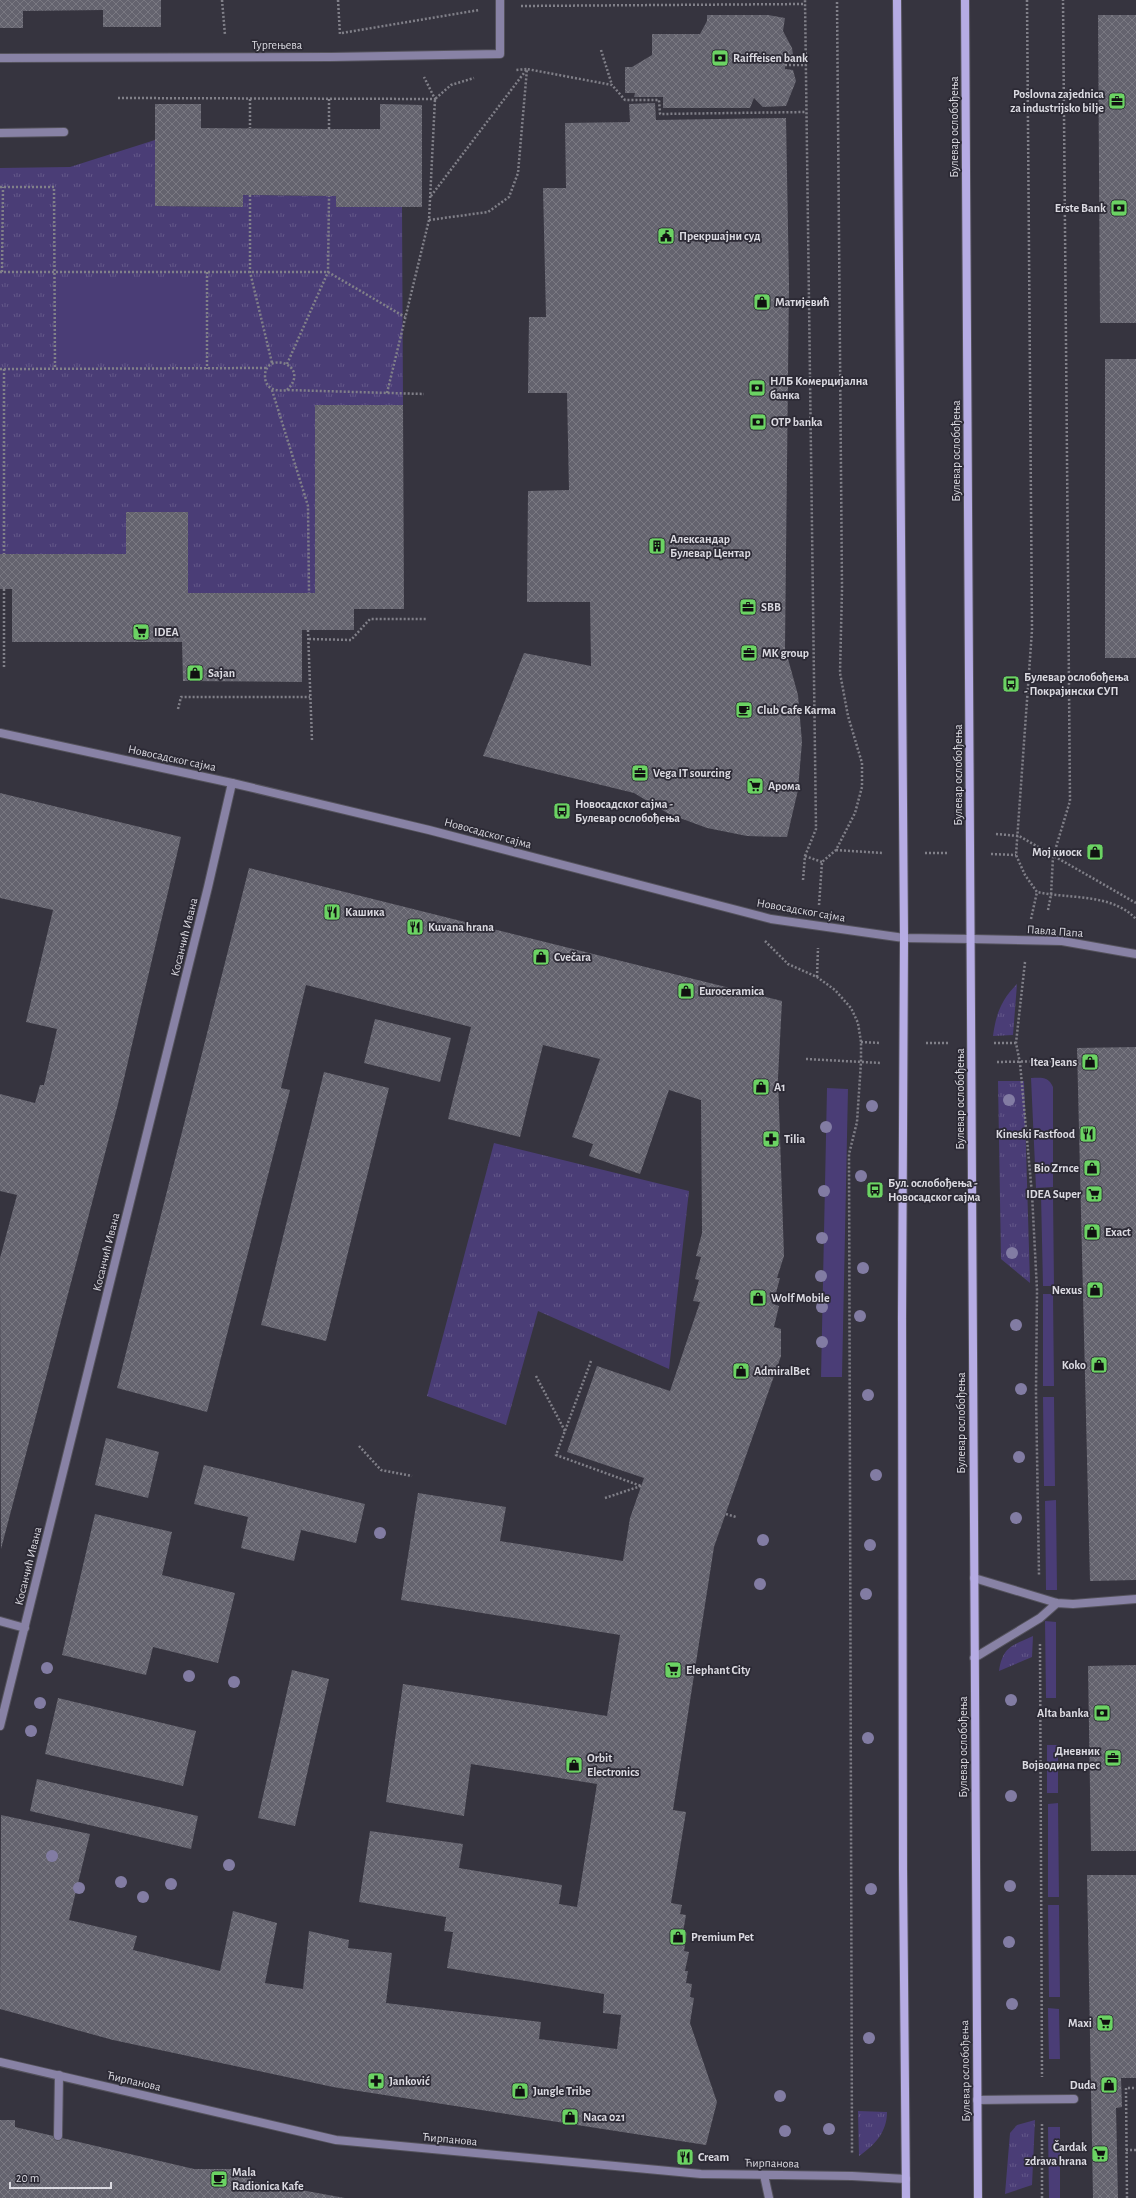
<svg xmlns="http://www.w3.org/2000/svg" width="1136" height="2198" font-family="'Alegreya Sans',sans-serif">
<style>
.grass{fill:url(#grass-tufts)}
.green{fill:#4a3d76}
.building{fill:url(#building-cross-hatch)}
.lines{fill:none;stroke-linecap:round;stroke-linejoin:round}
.service-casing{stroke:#54525c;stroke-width:10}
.minor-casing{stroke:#54525c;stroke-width:10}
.tertiary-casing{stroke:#54525c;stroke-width:10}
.secondary-casing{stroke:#54525c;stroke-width:10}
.path{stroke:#818089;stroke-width:2.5;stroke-dasharray:2 2;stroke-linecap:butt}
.service{stroke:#8882a5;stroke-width:8}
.minor{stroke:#8882a5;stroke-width:8}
.tertiary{stroke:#8882a5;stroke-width:8}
.secondary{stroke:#b6ace4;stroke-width:8}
.tree{fill:#827ca3}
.labels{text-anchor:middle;stroke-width:3.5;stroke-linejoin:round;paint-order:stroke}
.street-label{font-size:12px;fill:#dbdae1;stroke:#2c2a35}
.poi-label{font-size:12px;font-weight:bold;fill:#dbdae1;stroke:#2c2a35;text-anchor:start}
</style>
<defs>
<pattern id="grass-tufts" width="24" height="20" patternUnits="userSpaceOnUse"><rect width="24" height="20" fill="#4a3d76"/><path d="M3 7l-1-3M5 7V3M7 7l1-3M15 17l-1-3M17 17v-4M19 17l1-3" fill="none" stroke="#645889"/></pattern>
<pattern id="building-cross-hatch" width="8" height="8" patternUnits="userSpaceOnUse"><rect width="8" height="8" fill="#64636e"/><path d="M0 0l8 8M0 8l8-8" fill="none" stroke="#7a7982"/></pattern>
</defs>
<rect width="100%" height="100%" fill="#36343f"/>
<path class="grass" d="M155,140v66l87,1 1,-12 93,1v11h66l1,198h-88v188h-127l-1,-81h-61v42h-126v-386l70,-1z
M1017,984l-4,51 -20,1c3,-22 8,-36 24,-52z
M998,1081h26l6,202 -29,-24z
M494,1143l195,48 -20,178 -131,-58 -32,114 -79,-29z
M1033,1636l-1,21 -33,14c4,-25 13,-25 34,-35z
M858,2111l29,1c0,20 -12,33 -28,44z
M1035,2120l-3,65 -27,9 5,-61 7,-8z"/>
<path class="green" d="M58,283h143l1,77h-143z
M1031,1078c10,0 17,-2 22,9v100l-17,1z
M827,1088l21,1 -6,288h-21z
M1041,1195h12l1,91h-11z
M1043,1294h10l1,92h-11z
M1043,1397h11l1,89h-11z
M1056,1500l1,90h-11l-1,-89z
M1045,1621l11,1v76h-10z
M1047,1745h11v48h-11z
M1058,1803l1,94h-11v-93z
M1048,1905h11l1,92h-11z
M1048,2008l11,1 1,50h-11z
M1048,2127h12v71h-11z"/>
<path class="building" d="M0,0h161v27h-58v-17l-80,1v17h-23z
M707,15h61l17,3 -2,13 9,17 2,13 -9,1v7l8,1 3,11 -10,25 -23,1 -9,-9 -4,10h-87v-11h-29l1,-4h-10v-26h7l20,-12v-21h48l7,-13z
M1098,15h38v308h-36z
M655,103l1,17 130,-2 3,166 -4,364 13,47 4,47 -4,48 -11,47 -40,-1 -40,-8 -38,-14 -35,-21 -151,-37 41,-103 67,13 -1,-64h-63l1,-111 41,-1 -2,-97h-39l1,-76h17l-3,-129h23l-1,-65 65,-1 -1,-18z
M155,104h46v24l128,1h51v-25l42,1v102h-86v-11l-86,-1h-7v12l-88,-1z
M1105,359h31v299h-31z
M315,405h88l1,204h-50v21h-52v52l-119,-1 -1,-39h-170v-53h-12v-35h126v-42h62v81h127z
M0,793l181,44 -63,267 -117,445 -1,-291 17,-63 -17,-4v-97l35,9 5,-18h4l13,-56 -31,-7 27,-112 -53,-12z
M249,868l533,133 -4,77 6,178 -7,22h3l-7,26 6,2 -5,21 7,2v27l-67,191 -41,263 13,2 -15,91 11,2 -2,9 6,1 -3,17 4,1 -3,18 5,1 -4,19h3l-2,12 6,1 -2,13 4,1 -4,25 27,79 -11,43 -373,-58 -220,-47 -113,-31 1,-194 89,19 -21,86 68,16 -4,14 87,21 13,-60 44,12 -12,60 38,6 6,-58 40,9 -1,8 44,5 -6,50 155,19 -2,17 78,10 4,-34 -18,-2 1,-19 -157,-26 6,-36 -9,-1 2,-14 -87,-15 11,-71 93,13 -4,24 103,17 -3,19 18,3 20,-123 -126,-20 -7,52 -78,-14 17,-118 204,32 13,-81 -219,-35 17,-107 88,14 -6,34 123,20 7,-43 14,-40 -77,-26 30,-86 73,25 30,-89 -7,-1 6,-21 -4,-1 6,-22 -5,-1 6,-23 -1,-133 -32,-10 -29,84 -51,-18 4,-12 -21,-7 28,-78 -57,-14 -23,92 -72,-18 23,-92 -165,-42 -25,103 9,2 -83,322 -90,-24z
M375,1019l76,19 -11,44 -76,-19z
M1136,1047v533l-46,1 -13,-533z
M324,1072l65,16 -63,253 -65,-16z
M106,1438l53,14 -11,46 -53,-13z
M204,1465l161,39 -9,39 -55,-13 -7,31 -53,-13 7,-31 -54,-13z
M95,1514l77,18 -10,43 73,18 -17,70 -65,-16 -7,28 -84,-20z
M1136,1665v186h-45l-3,-185z
M292,1670l37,9 -34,147 -37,-8z
M58,1698l138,33 -13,55 -138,-32z
M37,1779l161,37 -7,33 -161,-38z
M1087,1875h49v203h-15l1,29 -6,1 2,90h-25z
M0,2120h15v7l179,42h57v12l94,17h-345z"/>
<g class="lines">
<g class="service-casing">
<path id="service" d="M0,133l64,-1
M974,1578l83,25 16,1 63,-5
M974,1658l66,-40 17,-15
M977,2100l97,-1
M58,2136l1,-61"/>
</g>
<g class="minor-casing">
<path id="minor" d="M0,58l331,-1 169,-3v-54
M972,939l90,2 74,13
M0,1621l25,7
M0,1726l208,-839 24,-104
M0,2062l336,78 365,34 151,2 54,3
M764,2175l5,23"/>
</g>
<g class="tertiary-casing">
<path id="tertiary" d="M0,733l232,50 197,47 342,89 133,19 68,1"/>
</g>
<g class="secondary-casing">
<path id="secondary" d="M897,0l7,938 -2,381 1,551 3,328
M965,0l13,2198"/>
</g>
<path class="path" d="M222,0l3,35
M338,0l2,35
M1027,0l5,630 -16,225 9,20 12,17c31,7 75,1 99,27
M521,6l284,-2
M342,33l137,-23
M601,50l11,35
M785,65h21
M118,98l317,1 -11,-22
M250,99v29
M329,129v-30
M0,187h54l1,182
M250,195v77l22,91
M431,196l96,-127 85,16 13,15h34l1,14 146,-2
M429,220l59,-8 21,-15 9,-24 9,-104 -11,1
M0,272h328l77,45
M2,272l1,-85
M207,272v97
M287,364l41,-92 1,-76
M0,369l267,-1
M4,369v185
M272,390l36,116 1,87
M287,390c25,-25 -22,-40 -22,-14 0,13 11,16 22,14l137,4
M387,393l42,-173 6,-121 16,-14 23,-7
M4,589v79
M308,630l4,111
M309,639l42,1 19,-21h57
M178,709l3,-12h129
M996,834l23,2 117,67
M836,850l46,3
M925,853h23
M991,854l25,1
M805,856l17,6
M803,880l2,-24 11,-27 -11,-829
M819,905l3,-43 14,-12 19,-37 7,-26v-24l-14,-47 -8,-43 2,-84 -5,-589
M1048,910l3,-15 2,-38 17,-56 -7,-801
M1031,919l6,-27
M765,941l23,23 29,13 18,13 16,18 7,15 3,19v20l-4,60 -8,32 3,1000
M1025,962l-9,81 4,20 12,131 5,96 -1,103 3,182
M817,977l1,-29
M861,1042l20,1
M926,1043h23
M994,1043h22
M806,1059l75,4
M997,1062l62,-1
M591,1361l-35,94 85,31
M536,1376l29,55
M359,1446l22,24 31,6
M605,1498l36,-12
M726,1514l10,3
M1040,1644l2,433
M1126,2150h10
M1042,2198v-76
M1127,2198l-1,-110h10"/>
<use href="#service" class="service"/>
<use href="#minor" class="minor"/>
<use href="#tertiary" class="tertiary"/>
<use href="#secondary" class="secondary"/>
</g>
<g class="tree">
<circle cx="1009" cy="1100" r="6"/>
<circle cx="872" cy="1106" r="6"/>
<circle cx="826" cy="1127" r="6"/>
<circle cx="861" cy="1176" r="6"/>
<circle cx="824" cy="1191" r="6"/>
<circle cx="822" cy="1238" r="6"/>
<circle cx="1012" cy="1253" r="6"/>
<circle cx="863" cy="1268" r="6"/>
<circle cx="821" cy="1276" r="6"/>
<circle cx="822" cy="1307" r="6"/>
<circle cx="860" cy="1316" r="6"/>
<circle cx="1016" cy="1325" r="6"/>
<circle cx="822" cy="1342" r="6"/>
<circle cx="1021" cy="1389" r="6"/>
<circle cx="868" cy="1395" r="6"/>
<circle cx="1019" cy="1457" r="6"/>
<circle cx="876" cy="1475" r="6"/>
<circle cx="1016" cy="1518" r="6"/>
<circle cx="380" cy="1533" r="6"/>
<circle cx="763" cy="1540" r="6"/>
<circle cx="870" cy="1545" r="6"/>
<circle cx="760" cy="1584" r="6"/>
<circle cx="866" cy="1594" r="6"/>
<circle cx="47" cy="1668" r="6"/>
<circle cx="189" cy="1676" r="6"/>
<circle cx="234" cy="1682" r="6"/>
<circle cx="1011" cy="1700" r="6"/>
<circle cx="40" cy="1703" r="6"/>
<circle cx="31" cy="1731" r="6"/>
<circle cx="868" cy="1738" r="6"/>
<circle cx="1011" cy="1796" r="6"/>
<circle cx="52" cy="1856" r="6"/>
<circle cx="229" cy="1865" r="6"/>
<circle cx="121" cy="1882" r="6"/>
<circle cx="171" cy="1884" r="6"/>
<circle cx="1010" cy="1886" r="6"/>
<circle cx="79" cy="1888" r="6"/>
<circle cx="871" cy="1889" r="6"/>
<circle cx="143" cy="1897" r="6"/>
<circle cx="1009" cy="1942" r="6"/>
<circle cx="1012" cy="2004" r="6"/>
<circle cx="869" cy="2038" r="6"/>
<circle cx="780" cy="2096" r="6"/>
<circle cx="829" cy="2129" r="6"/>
<circle cx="785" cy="2131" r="6"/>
</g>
<defs>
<g id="bank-square" transform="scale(0.9)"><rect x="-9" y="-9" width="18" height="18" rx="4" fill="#6bd363" stroke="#2c2a35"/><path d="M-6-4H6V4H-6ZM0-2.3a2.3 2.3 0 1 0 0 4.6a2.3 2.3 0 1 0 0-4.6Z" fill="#111"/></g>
<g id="office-square" transform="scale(0.9)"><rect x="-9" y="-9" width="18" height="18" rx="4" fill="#6bd363" stroke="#2c2a35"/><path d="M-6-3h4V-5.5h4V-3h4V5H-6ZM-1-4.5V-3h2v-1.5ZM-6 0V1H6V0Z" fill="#111"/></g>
<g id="civic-square" transform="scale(0.9)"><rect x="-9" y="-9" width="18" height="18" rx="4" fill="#6bd363" stroke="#2c2a35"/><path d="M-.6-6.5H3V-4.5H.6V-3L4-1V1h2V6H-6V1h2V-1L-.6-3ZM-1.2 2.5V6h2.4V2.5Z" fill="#111"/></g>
<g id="shop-square" transform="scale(0.9)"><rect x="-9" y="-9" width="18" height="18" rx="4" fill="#6bd363" stroke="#2c2a35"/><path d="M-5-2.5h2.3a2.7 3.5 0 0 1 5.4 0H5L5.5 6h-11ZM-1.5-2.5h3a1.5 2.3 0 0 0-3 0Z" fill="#111"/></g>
<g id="building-square" transform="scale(0.9)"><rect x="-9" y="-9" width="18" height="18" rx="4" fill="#6bd363" stroke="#2c2a35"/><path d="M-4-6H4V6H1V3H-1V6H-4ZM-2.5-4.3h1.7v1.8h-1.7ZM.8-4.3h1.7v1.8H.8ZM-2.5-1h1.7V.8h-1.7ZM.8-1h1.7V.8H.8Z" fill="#111"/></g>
<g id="supermarket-square" transform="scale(0.9)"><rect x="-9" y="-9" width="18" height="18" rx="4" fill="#6bd363" stroke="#2c2a35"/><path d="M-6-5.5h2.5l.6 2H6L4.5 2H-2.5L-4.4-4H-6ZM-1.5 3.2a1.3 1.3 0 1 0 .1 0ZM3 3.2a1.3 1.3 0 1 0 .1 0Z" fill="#111"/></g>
<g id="bus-square" transform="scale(0.9)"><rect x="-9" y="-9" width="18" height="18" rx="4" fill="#6bd363" stroke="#2c2a35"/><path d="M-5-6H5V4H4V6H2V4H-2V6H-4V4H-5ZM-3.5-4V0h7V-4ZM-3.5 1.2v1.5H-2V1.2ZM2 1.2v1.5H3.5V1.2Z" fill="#111"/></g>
<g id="cafe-square" transform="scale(0.9)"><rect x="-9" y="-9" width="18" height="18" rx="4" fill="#6bd363" stroke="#2c2a35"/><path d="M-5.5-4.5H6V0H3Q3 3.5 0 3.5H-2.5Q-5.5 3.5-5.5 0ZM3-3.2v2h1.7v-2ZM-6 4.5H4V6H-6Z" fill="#111"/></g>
<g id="restaurant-square" transform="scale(0.9)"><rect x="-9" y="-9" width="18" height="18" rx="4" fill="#6bd363" stroke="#2c2a35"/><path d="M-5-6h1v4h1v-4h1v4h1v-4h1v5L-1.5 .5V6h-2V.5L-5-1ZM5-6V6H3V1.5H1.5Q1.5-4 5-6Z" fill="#111"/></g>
<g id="pharmacy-square" transform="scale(0.9)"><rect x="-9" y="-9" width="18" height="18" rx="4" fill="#6bd363" stroke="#2c2a35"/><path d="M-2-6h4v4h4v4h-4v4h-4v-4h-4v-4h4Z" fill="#111"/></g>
</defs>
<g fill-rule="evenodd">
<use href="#bank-square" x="720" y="58"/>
<use href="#office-square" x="1117" y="101"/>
<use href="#bank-square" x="1119" y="208"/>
<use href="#civic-square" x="666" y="236"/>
<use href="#shop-square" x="762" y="302"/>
<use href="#bank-square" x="757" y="388"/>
<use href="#bank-square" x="758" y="422"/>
<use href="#building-square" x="657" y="546"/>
<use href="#office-square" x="748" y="607"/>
<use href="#supermarket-square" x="141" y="632"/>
<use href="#office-square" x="749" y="653"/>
<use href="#shop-square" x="195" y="673"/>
<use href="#bus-square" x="1011" y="684"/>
<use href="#cafe-square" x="744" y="710"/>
<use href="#office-square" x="640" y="773"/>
<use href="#supermarket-square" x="755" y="786"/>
<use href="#bus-square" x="562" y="811"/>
<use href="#shop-square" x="1095" y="852"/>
<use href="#restaurant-square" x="332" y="912"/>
<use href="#restaurant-square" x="415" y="927"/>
<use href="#shop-square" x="541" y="957"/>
<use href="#shop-square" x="686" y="991"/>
<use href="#shop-square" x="1090" y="1062"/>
<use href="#shop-square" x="761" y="1087"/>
<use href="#restaurant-square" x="1088" y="1134"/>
<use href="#pharmacy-square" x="771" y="1139"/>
<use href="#shop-square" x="1092" y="1168"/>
<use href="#bus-square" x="875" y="1190"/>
<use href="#supermarket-square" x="1094" y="1194"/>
<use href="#shop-square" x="1092" y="1232"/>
<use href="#shop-square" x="1095" y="1290"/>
<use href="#shop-square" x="758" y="1298"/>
<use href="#shop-square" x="1099" y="1365"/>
<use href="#shop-square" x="741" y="1371"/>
<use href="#supermarket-square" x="673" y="1670"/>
<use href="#bank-square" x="1102" y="1713"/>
<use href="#office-square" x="1113" y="1758"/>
<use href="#shop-square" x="574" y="1765"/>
<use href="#shop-square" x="678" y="1937"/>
<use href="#supermarket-square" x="1105" y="2023"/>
<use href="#pharmacy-square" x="376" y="2081"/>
<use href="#shop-square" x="1109" y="2085"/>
<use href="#shop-square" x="520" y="2091"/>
<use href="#shop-square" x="570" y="2117"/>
<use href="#supermarket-square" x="1100" y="2154"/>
<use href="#restaurant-square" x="685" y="2157"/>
<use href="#cafe-square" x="219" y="2179"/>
</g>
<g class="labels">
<g class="street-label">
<text x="277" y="49">Тургењева</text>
<text transform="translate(954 127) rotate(-90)" y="4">Булевар ослобођења</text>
<text transform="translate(956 451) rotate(-90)" y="4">Булевар ослобођења</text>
<text transform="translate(172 758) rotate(12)" y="4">Новосадског сајма</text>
<text transform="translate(958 775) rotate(-90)" y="4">Булевар ослобођења</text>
<text transform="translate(488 833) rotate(15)" y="4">Новосадског сајма</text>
<text transform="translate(801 910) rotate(10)" y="4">Новосадског сајма</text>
<text transform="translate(1055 931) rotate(4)" y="4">Павла Папа</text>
<text transform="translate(184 937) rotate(-76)" y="4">Косанчић Ивана</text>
<text transform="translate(960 1099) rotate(-90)" y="4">Булевар ослобођења</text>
<text transform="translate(106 1252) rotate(-76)" y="4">Косанчић Ивана</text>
<text transform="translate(961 1423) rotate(-90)" y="4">Булевар ослобођења</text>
<text transform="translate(28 1566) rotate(-76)" y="4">Косанчић Ивана</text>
<text transform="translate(963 1747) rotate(-90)" y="4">Булевар ослобођења</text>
<text transform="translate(965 2071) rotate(-91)" y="4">Булевар ослобођења</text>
<text transform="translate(134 2081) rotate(13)" y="4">Ћирпанова</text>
<text transform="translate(450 2139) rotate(5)" y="4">Ћирпанова</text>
<text transform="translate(772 2163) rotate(1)" y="4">Ћирпанова</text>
</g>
<g class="poi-label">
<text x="733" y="62">Raiffeisen bank</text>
<text x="1104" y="98" text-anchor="end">Poslovna zajednica<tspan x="1104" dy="14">za industrijsko bilje</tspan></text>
<text x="1106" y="212" text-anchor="end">Erste Bank</text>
<text x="679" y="240">Прекршајни суд</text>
<text x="775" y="306">Матијевић</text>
<text x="770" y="385">НЛБ Комерцијална<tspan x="770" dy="14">банка</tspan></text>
<text x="771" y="426">OTP banka</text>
<text x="670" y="543">Александар<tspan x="670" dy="14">Булевар Центар</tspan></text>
<text x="761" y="611">SBB</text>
<text x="154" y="636">IDEA</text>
<text x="762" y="657">MK group</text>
<text x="208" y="677">Sajan</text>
<text x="1024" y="681">Булевар ослобођења<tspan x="1024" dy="14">- Покрајински СУП</tspan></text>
<text x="757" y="714">Club Cafe Karma</text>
<text x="653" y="777">Vega IT sourcing</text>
<text x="768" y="790">Арома</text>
<text x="575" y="808">Новосадског сајма -<tspan x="575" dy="14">Булевар ослобођења</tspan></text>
<text x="1082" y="856" text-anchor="end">Мој киоск</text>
<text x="345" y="916">Кашика</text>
<text x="428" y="931">Kuvana hrana</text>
<text x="554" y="961">Cvečara</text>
<text x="699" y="995">Euroceramica</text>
<text x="1077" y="1066" text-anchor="end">Itea Jeans</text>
<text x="774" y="1091">A1</text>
<text x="1075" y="1138" text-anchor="end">Kineski Fastfood</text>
<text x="784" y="1143">Tilia</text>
<text x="1079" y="1172" text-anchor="end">Bio Zrnce</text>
<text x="888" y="1187">Бул. ослобођења -<tspan x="888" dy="14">Новосадског сајма</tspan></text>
<text x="1081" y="1198" text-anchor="end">IDEA Super</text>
<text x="1105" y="1236">Exact</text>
<text x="1082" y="1294" text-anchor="end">Nexus</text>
<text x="771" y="1302">Wolf Mobile</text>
<text x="1086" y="1369" text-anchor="end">Koko</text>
<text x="754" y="1375">AdmiralBet</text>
<text x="686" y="1674">Elephant City</text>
<text x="1089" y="1717" text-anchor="end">Alta banka</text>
<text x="1100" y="1755" text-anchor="end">Дневник<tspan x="1100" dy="14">Војводина прес</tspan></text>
<text x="587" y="1762">Orbit<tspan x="587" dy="14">Electronics</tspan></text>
<text x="691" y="1941">Premium Pet</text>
<text x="1092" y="2027" text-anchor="end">Maxi</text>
<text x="389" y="2085">Janković</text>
<text x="1096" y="2089" text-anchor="end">Duda</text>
<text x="533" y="2095">Jungle Tribe</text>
<text x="583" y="2121">Naca 021</text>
<text x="1087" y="2151" text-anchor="end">Čardak<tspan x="1087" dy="14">zdrava hrana</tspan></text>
<text x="698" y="2161">Cream</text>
<text x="232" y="2176">Mala<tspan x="232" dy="14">Radionica Kafe</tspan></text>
</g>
</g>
<path d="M10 2182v6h101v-6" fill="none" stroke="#dbdae1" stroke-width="2"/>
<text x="16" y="2182" font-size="12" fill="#dbdae1" stroke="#2c2a35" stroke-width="3" paint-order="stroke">20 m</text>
</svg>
